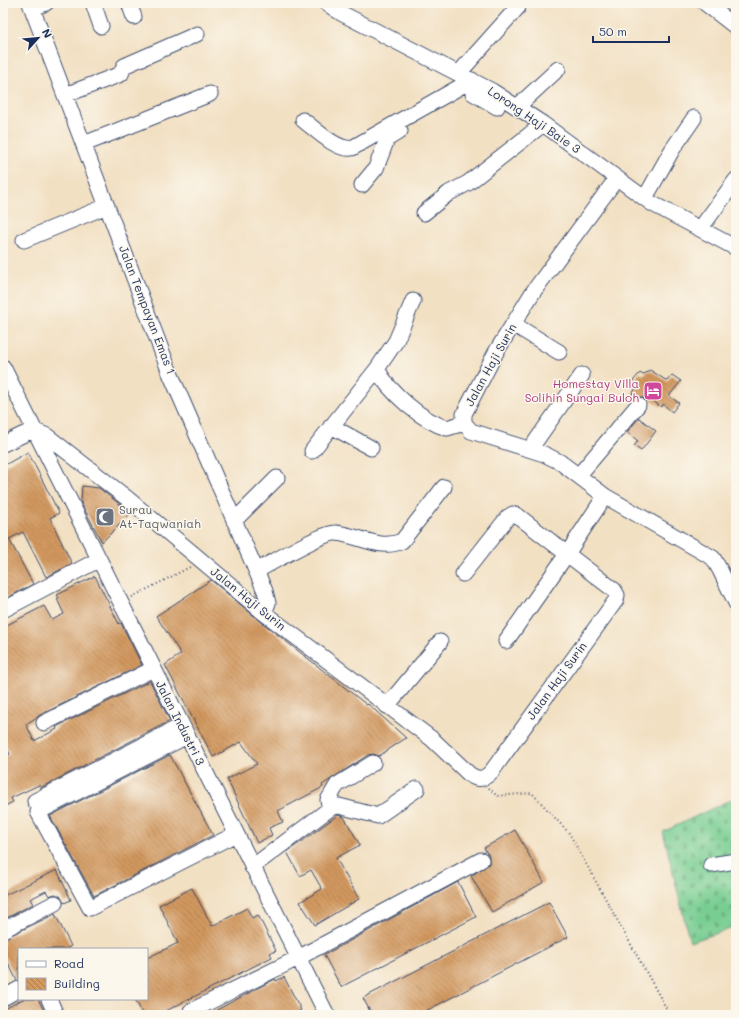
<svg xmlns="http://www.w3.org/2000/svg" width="739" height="1018" font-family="Mali,sans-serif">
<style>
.cemetery{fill:url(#cemetery-stones);stroke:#4a7e78}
.building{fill:url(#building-back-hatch)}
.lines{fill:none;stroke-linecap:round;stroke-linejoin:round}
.minor-casing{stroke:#3b4a6d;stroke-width:17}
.path{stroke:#3b4a6d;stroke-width:2;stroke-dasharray:1 3;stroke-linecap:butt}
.minor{stroke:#fff;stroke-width:15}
.labels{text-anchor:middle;stroke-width:3;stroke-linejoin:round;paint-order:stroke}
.street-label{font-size:12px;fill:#1b2f5e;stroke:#fbf7ec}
.hotel-label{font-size:12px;fill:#b23c85;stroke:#fbf7ec;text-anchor:end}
.worship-label{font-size:12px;fill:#5b616d;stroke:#fbf7ec;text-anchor:start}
</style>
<defs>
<pattern id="cemetery-stones" width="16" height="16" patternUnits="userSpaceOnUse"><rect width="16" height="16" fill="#78ce92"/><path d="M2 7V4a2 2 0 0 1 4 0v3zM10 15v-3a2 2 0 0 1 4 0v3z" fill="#67b180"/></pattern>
<pattern id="building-back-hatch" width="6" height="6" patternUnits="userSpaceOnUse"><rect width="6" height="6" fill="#d2985e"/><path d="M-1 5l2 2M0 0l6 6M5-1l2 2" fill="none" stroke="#aa7c51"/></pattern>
</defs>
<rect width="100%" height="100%" fill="#fbf7ec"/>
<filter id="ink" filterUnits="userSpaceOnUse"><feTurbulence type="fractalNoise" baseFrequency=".025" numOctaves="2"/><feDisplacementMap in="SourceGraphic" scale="8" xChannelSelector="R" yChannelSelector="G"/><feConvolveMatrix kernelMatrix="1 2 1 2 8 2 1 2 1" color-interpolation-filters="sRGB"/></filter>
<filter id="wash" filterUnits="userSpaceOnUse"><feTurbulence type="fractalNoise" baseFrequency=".012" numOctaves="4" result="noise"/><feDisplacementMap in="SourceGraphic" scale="16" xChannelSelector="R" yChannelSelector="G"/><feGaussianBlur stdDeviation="0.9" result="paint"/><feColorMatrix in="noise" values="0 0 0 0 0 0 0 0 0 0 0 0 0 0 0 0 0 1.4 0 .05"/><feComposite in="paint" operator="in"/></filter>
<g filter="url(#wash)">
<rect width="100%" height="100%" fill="#f2e0c3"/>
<path class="cemetery" d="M736,797v130l-46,15 -27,-110z"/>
<g id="blocks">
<path class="building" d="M650,370l17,11 5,-6 9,6 -12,15 10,7 -7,9 -9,-8 -2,3 -14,-11 -2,3 -13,-5 4,-6 -3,-1 2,-3 -3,-2 8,-9 3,2z
M639,418l17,13 -15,20 -7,-5 4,-5 -11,-9z
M28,452l31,61 -9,5 22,46 -26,13 -23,-45 -14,7 24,45 -26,14 -4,-8v-124z
M82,486l17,2 32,25 -29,29 -21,-39z
M95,576l24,48 2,-1 21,42 -102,50 -14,9 8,17 23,-12 -1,-2 94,-46 20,40 -130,67 -1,-3 -28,13 2,4 -10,5v-50l7,-3 -7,-13v-114l41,-21 8,14 12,-6 -7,-15 2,-1 -2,-3z
M211,580l48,40 108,85 1,-1 38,34 -27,18 -6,-2 -5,1 -46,30 1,2 -45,24 5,11 -14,6 3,7 -15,8 -30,-64 30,-15 -16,-22 -28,15 -48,-92 16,-11 -25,-38z
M170,755l43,80 -119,61 -44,-80z
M338,815l6,2 16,28 -24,13 23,41 -44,26 -15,-23 22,-13 -11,-19 -11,6 -13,-24z
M515,830l29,52 -52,30 -21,-36 18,-12v-8l-5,-8z
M57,870l14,30 -7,3 -4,-7 -5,-2 -6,2 -3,-5 -16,8 3,5 -30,16v-24z
M458,882l18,35 -135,70 -17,-32z
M192,888l20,38 35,-18 5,10 6,-3 18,36 -6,2 2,4 -114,58h-15l-8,-16h12v-41l31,-15 -19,-38z
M549,902l19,35 -150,78h-46l-9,-17z
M55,914l16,32 -5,3h-47v31l-2,1 -14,-29v-13z
M284,977l17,33 -10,5h-84l68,-36 1,2z
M23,999h15l8,16h-43v-5z"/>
</g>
</g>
<g filter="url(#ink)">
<use href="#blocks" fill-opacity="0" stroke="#3b4a6d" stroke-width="1"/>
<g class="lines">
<g class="minor-casing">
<path id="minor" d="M30,3l140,370 95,218 3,12 -4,10
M93,3l8,23
M129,3l5,14
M326,3l15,10 151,78 51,33 108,79 85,45
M705,3l31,24
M33,8l13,-5
M459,73l59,-66
M473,93l24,14
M65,95l56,-21 3,-8 73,-32
M517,107l41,-38
M303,120c12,9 34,31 49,28l120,-68
M84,144l126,-50
M362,185l14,-17 11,-29 13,-8
M645,198l27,-48 22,-32
M424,213l25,-20 19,-10 75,-59
M700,229l36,-49
M24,240l83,-34
M513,324l46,28
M3,367l324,648
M377,369l19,-28 17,-40
M331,426l40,22
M33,430l14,6 81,63 136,114 168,126 37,35c9,7 16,5 23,-3l124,-171 1,-5 -3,-5 -47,-36 38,-58 -45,-34 -16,-8 -73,-23 -7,-8v-9l32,-62 37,-60 84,-114
M3,444l30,-14
M531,448l51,-73
M312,451l65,-82c12,23 45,52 70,59l17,-5
M579,475l59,-70
M605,496l108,62 7,12 16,33
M234,521l43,-43
M256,571c14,-7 67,-39 80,-38 23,2 43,18 66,8l42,-54
M463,574l45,-57 5,-3 5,2 49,38 -61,87
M3,610l95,-50
M387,706l53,-64
M44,723l109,-54
M187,736l-149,76 52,96 146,-74
M35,801l146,-75
M330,809l-2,-9 9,-15 36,-22
M711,865l25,-4
M252,867l80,-60 7,-1 39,10 39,-27
M3,930l52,-27
M3,998l16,-9
M49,999l7,16
M191,1011l107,-53 183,-98"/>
</g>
<path class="path" d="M132,597l58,-30
M489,788l8,8 35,-3 37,40 101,182"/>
<use href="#minor" class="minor"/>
</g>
</g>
<defs>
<g id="hotel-square" transform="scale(1)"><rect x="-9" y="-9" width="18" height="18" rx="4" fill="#d1479c" stroke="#fbf7ec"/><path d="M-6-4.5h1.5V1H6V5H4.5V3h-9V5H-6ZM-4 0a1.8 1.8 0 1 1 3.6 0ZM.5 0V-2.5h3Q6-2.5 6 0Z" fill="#fff"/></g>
<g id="mosque-square" transform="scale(1)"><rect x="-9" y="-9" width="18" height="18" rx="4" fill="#6b7280" stroke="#fbf7ec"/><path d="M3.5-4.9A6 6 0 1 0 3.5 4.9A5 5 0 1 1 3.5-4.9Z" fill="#fff"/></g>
</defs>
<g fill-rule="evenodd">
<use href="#hotel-square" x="653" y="391"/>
<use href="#mosque-square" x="105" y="517"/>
</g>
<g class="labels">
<g class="street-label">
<text transform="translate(534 120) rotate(34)" y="4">Lorong Haji Baie 3</text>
<text transform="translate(147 310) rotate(69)" y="4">Jalan Tempayan Emas 1</text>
<text transform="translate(491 365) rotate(-61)" y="4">Jalan Haji Surin</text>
<text transform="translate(248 599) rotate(39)" y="4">Jalan Haji Surin</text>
<text transform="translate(557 681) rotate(-54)" y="4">Jalan Haji Surin</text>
<text transform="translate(180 723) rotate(63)" y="4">Jalan Industri 3</text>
</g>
<g class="hotel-label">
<text x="639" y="388">Homestay Villa<tspan x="639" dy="14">Solihin Sungai Buloh</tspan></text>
</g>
<g class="worship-label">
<text x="119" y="514">Surau<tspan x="119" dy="14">At-Taqwaniah</tspan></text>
</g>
</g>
<rect width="739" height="1018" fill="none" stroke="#fbf7ec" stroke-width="16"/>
<rect x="18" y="948" width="130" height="52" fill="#fbf7ec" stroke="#a1a7b3"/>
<rect x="26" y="961" width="20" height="6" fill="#ffffff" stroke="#a1a7b3"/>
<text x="54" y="968" font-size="12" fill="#1b2f5e">Road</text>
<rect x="26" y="978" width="20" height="12" fill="url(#building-back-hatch)" stroke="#a1a7b3"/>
<text x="54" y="988" font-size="12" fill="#1b2f5e">Building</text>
<g transform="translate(38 38) rotate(63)" stroke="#fbf7ec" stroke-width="3" paint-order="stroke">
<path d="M0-3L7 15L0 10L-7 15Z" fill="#1b2f5e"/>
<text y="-6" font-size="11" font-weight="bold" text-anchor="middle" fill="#1b2f5e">N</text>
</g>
<path d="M593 36v6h76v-6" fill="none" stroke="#1b2f5e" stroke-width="2"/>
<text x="599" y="36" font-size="12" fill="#1b2f5e" stroke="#fbf7ec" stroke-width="3" paint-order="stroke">50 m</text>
</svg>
